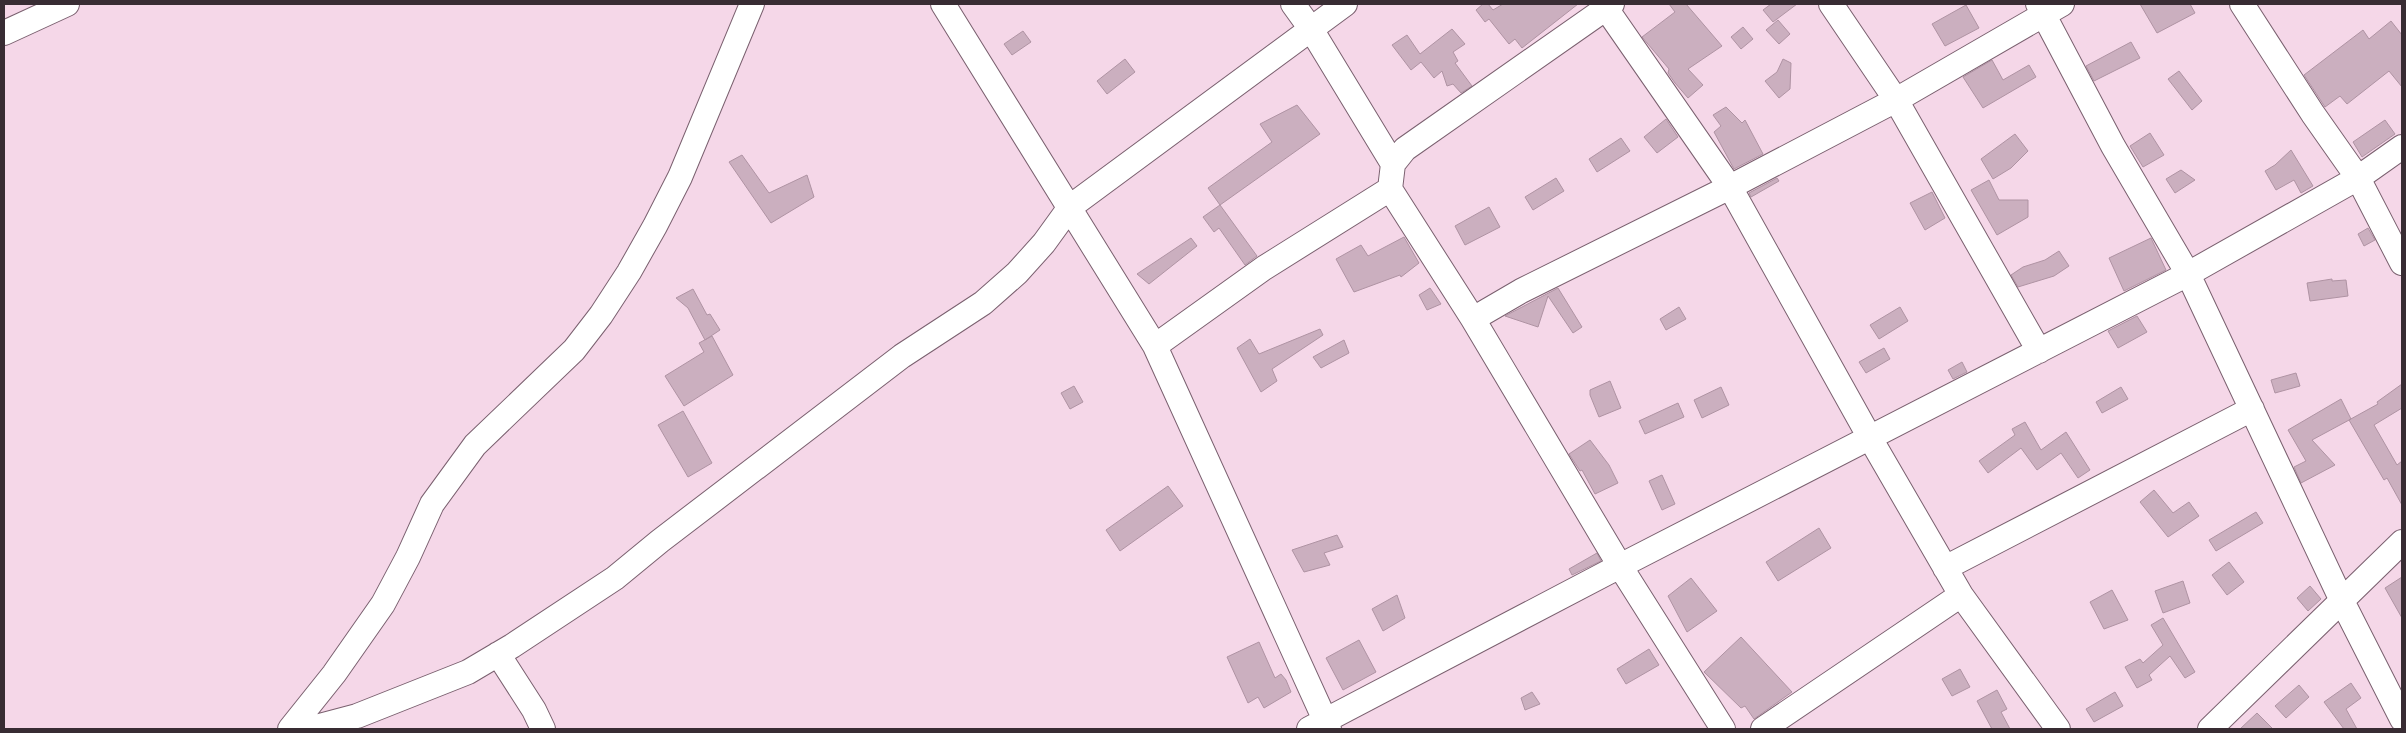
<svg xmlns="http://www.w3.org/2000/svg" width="2406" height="733" font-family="Mulish,sans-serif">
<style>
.building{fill:#cbafbf;stroke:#af93a3}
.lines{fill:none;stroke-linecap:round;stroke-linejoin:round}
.minor-casing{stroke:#7a606f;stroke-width:26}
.minor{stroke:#fff;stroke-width:24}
</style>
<rect width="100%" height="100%" fill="#f5d7e8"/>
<path class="building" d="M1483,4h5l5,6 10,-6h75l-56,44 -7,-9 -6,5 -20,-25 -4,3 -9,-12z
M1669,4h17l36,42 -34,23 15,16 -15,13 -13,-15 -7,-10 1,-4 -27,-32 33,-25z
M1771,4h26l-24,18 -10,-12z
M2140,4h50l5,9 -38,20z
M1966,5l13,23 -34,18 -13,-22z
M1778,20l12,14 -11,10 -13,-14z
M2391,21l11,14v52l-13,-16 -42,33 -7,-8 -15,11 -21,-32 59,-45 6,9z
M1743,27l10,12 -12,10 -10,-12z
M1452,29l13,15 -12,8 5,9 -3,2 17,23 -11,7 -8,-9 -6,2 -5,-15 -8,7 -13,-16 -10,8 -19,-25 15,-10 13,19z
M1023,31l8,11 -19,13 -8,-11z
M2131,42l9,16 -46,23 -8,-15z
M1125,59l10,13 -28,22 -10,-13z
M1783,59l8,4 -1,26 -11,9 -14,-17 12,-9z
M1992,60l11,20 26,-15 7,12 -53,31 -20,-31z
M2179,71l23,30 -10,9 -24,-31z
M1297,105l23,29 -100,71 -12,-17 64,-46 -12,-18z
M1726,107l16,16 3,-3 18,34 -29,15 -20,-37 7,-6 -8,-11z
M1666,119l12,18 -21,16 -13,-16z
M2385,120l10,14 -33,23 -9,-15z
M2150,133l14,22 -21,12 -13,-21z
M2015,134l13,17 -17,17 -18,11 -12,-20z
M1621,138l9,13 -33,21 -8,-13z
M2291,150l22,36 -12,7 -7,-13 -18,10 -11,-19 10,-6z
M742,155l27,38 38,-18 7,22 -43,26 -42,-61z
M2181,170l14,10 -20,13 -9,-14z
M1556,178l8,13 -31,19 -8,-13z
M1777,178l2,3 -28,16 -2,-4z
M1989,180l10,20h29v17l-31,18 -26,-45z
M1932,192l13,26 -20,12 -15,-27z
M1220,205l37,51 -12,9 -26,-37 -5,4 -11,-15z
M1489,207l11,20 -35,18 -10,-19z
M2368,228l7,12 -11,6 -6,-12z
M1404,237l15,26 -18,14 -1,-2 -46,17 -18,-33 25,-14 7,11z
M1191,238l6,8 -48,38 -12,-10z
M2151,238l15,32 -42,21 -15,-33z
M2059,251l10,15 -15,10 -36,11 -7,-12 12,-8 22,-7z
M2332,279v2l14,-1 2,16 -38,5 -3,-18z
M1430,288l11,16 -14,6 -8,-15z
M1558,288l24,39 -9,6 -25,-37 -10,31 -33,-11z
M693,289l14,26 3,-1 10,16 -15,10 -17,-32 -12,-10z
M1679,307l7,12 -20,11 -6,-11z
M1900,307l8,14 -29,18 -9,-14z
M2137,316l10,16 -29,16 -10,-17z
M1320,329l3,6 -51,34 5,12 -16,11 -24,-44 13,-9 9,15z
M712,336l21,39 -49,31 -19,-30 39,-24 -5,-9z
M1344,340l5,13 -28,15 -8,-11z
M1884,348l6,11 -24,14 -7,-11z
M1962,362l5,10 -14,7 -5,-9z
M2296,373l4,13 -25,7 -4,-13z
M1610,381l11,27 -22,9 -9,-22v-5z
M2402,384v24l-28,17 23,40 5,-4v44l-15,-27 -3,2 -35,-60 29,-16 -1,-2z
M1074,386l9,16 -13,7 -9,-16z
M1721,387l8,18 -27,13 -8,-18z
M2121,387l7,12 -26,14 -6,-11z
M2341,399l10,20 -39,21 23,25 -34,18 -7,-16 12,-6 -18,-31z
M1678,403l6,14 -39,17 -6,-13z
M683,411l29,52 -24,14 -30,-52z
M2025,422l16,28 25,-18 24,38 -12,8 -17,-25 -24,17 -16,-22 -33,25 -9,-12 36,-26 -3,-6z
M1590,440l19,25 9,18 -23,11 -13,-24 -2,1 -11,-17z
M1662,475l13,29 -13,6 -13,-29z
M1168,486l15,20 -63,45 -14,-21z
M2154,490l19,23 16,-11 10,14 -31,21 -28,-35z
M2256,512l7,11 -47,28 -7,-11z
M1819,528l12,20 -53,33 -12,-19z
M1337,535l6,12 -19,6 6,12 -26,7 -12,-22z
M1597,553l4,8 -29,14 -3,-6z
M2229,562l15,20 -17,13 -15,-20z
M2402,577v41l-17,-30z
M1691,578l26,33 -30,21 -19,-36z
M2183,581l7,22 -27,10 -8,-22z
M2310,586l11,13 -13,12 -11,-13z
M2112,590l16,30 -24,9 -14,-27z
M1397,595l8,23 -22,13 -11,-22z
M2163,618l32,54 -10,6 -15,-22 -21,19 3,5 -15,8 -12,-21 15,-8 3,4 20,-18 -12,-20z
M1741,637l51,55 -38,27 -9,-13 -4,2 -37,-36z
M1359,640l17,32 -33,18 -17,-32z
M1259,642l16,36 6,-4 5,6 5,12 -27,16 -6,-11 -10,6 -21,-46z
M1649,649l10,16 -33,19 -9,-15z
M1960,669l10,18 -18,9 -10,-17z
M2351,683l10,15 -15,11 11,20h-13l-20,-27z
M2299,685l10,12 -23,21 -11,-12z
M1997,690l10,19 -6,3 9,17h-18l-15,-28z
M1532,692l8,12 -15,6 -4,-12z
M2115,692l8,14 -29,16 -8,-13z
M2257,713l16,16h-33z"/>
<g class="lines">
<g class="minor-casing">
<path id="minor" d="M943,4l212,342 109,-78 126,-79 3,-25 12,-15 207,-145
M1293,4l18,25 82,135
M1603,4l127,183 140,251 91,157 97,134
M1831,4l65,96 143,251
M2038,4l75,142 75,128 154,327 60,118
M2242,4l71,110 45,64 44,85
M4,33l63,-29
M1390,189l83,130 147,247 103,163
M1473,319l48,-28 209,-104 166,-87 166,-96
M1155,346l174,383
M1945,568l307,-159
M498,654l36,56 9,19
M290,729l44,-55 49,-70 25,-47 24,-53 43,-59 99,-95 27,-35 28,-43 26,-46 25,-49 72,-173
M308,729l49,-13 111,-44 44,-26 103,-68 45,-37 242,-185 81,-53 34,-30 27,-30 26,-36 275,-203
M1309,729l311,-163 568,-292 170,-96 44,-31
M1763,729l198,-134
M2210,729l192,-187"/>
</g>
<use href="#minor" class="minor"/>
</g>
<rect width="2406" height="733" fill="none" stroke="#382c33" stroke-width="10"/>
</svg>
